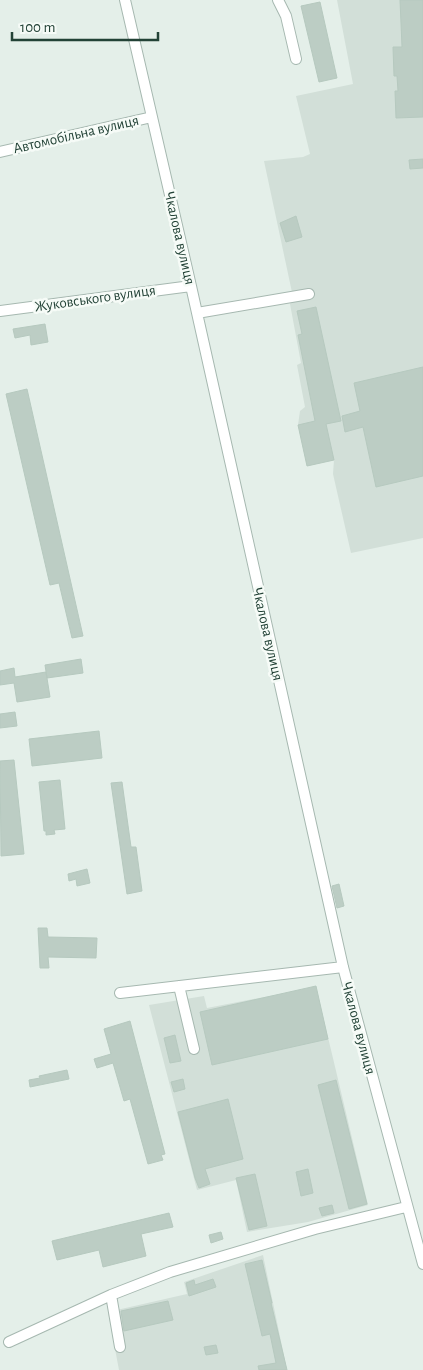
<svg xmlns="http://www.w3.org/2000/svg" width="423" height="1370" font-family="'Alegreya Sans',sans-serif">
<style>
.built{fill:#d2dfd8}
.building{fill:#bccdc4;stroke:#b6c9bf}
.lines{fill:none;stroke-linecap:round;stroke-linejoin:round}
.minor-casing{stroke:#a6b8b0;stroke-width:12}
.minor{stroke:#fff;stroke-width:10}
.labels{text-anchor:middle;stroke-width:5;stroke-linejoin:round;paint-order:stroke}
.street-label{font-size:15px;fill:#224236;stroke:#f6fbf7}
</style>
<rect width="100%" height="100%" fill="#e4efe9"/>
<path class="built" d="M337,0h86v538l-72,15 -18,-79 1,-14 -27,6 -9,-41 2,-14 5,-4 -8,-42 4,-2 -11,-59 3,-7 -29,-136 39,-4 7,-3 -14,-58 57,-12z
M316,987l52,218 -60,17 -61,10 -11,-52 -39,10 -48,-185 55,-9 3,12z
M263,1255l24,115h-168l-11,-58 79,-18 -3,-12z"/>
<path class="building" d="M400,0h23v117l-27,1 -1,-27h3l-1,-15h-3l-1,-29h9z
M320,2l17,76 -18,4 -18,-76z
M423,159v9l-13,1 -1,-9z
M296,216l6,21 -16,5 -6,-19z
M316,307l25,114 -15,3 8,36 -27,6 -9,-41 17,-4 -17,-86 4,-1 -5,-23z
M45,324l3,18 -17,3 -1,-10 -15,3 -2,-9z
M423,367v109l-47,11 -13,-60 -18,5 -3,-16 18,-5 -6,-28z
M27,389l56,247 -11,2 -13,-55 -9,2 -44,-191z
M81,659l2,14 -36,5 -2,-13z
M14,668l1,9 31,-5 4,25 -33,5 -3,-19 -14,2v-14z
M15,712l2,14 -17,2v-14z
M99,731l3,27 -70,8 -3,-27z
M14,760l10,94 -23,2 -1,-95z
M60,780l5,49 -11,1 1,4 -9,1v-4h-2l-5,-49z
M122,782l9,65h5l6,44 -15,3 -16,-111z
M87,869l3,14 -13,3 -1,-7 -7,2 -1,-7z
M339,884l5,22 -7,2 -5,-22z
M38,928h9l1,9 49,1 -1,20 -48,-1 1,11h-9z
M316,986l12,53 -116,26 -12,-53z
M130,1021l35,133 -4,1 2,5 -15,4 -18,-65 -6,2 -11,-38 -16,5 -3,-9 17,-5 -7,-25z
M175,1035l6,26 -11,2 -6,-25z
M67,1070l2,9 -39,8 -1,-7 11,-2 -1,-2z
M183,1079l2,10 -11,3 -3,-10z
M336,1080l31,124 -18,5 -31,-124z
M228,1099l15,60 -38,10 5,15 -11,4 -4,-10 -17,-66z
M308,1169l5,24 -12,3 -5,-24z
M255,1174l12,52 -18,4 -13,-52z
M332,1205l2,8 -12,3 -3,-8z
M169,1213l4,14 -32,7 5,22 -43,11 -4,-17 -42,10 -5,-19z
M221,1232l2,7 -12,4 -2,-8z
M262,1260l10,43h-1l16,67h-28l-1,-4 18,-3 -6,-29 -8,2 -17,-72z
M213,1279l3,8 -27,9 -3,-13 8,-3 1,5z
M168,1301l5,19 -49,11 -3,-20z
M216,1345l2,8 -12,2 -2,-8z"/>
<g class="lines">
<g class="minor-casing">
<path id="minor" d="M125,0l66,286 152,681 80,297
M278,0l8,16 10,43
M0,152l152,-35
M0,311l191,-25
M197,313l112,-19
M179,986l15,63
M120,993l223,-26
M111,1295l9,52
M9,1342l102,-47 59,-23 145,-43 91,-22"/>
</g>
<use href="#minor" class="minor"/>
</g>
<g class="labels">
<g class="street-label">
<text transform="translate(76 134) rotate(-13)" y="5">Автомобільна вулиця</text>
<text transform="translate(180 238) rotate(77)" y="5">Чкалова вулиця</text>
<text transform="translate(95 298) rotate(-8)" y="5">Жуковського вулиця</text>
<text transform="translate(268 634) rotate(77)" y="5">Чкалова вулиця</text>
<text transform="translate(359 1028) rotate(75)" y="5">Чкалова вулиця</text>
</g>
</g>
<path d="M12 32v8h146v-8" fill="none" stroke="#224236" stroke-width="2.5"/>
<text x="20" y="32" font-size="15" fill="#224236" stroke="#f6fbf7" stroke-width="4" paint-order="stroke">100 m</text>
</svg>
